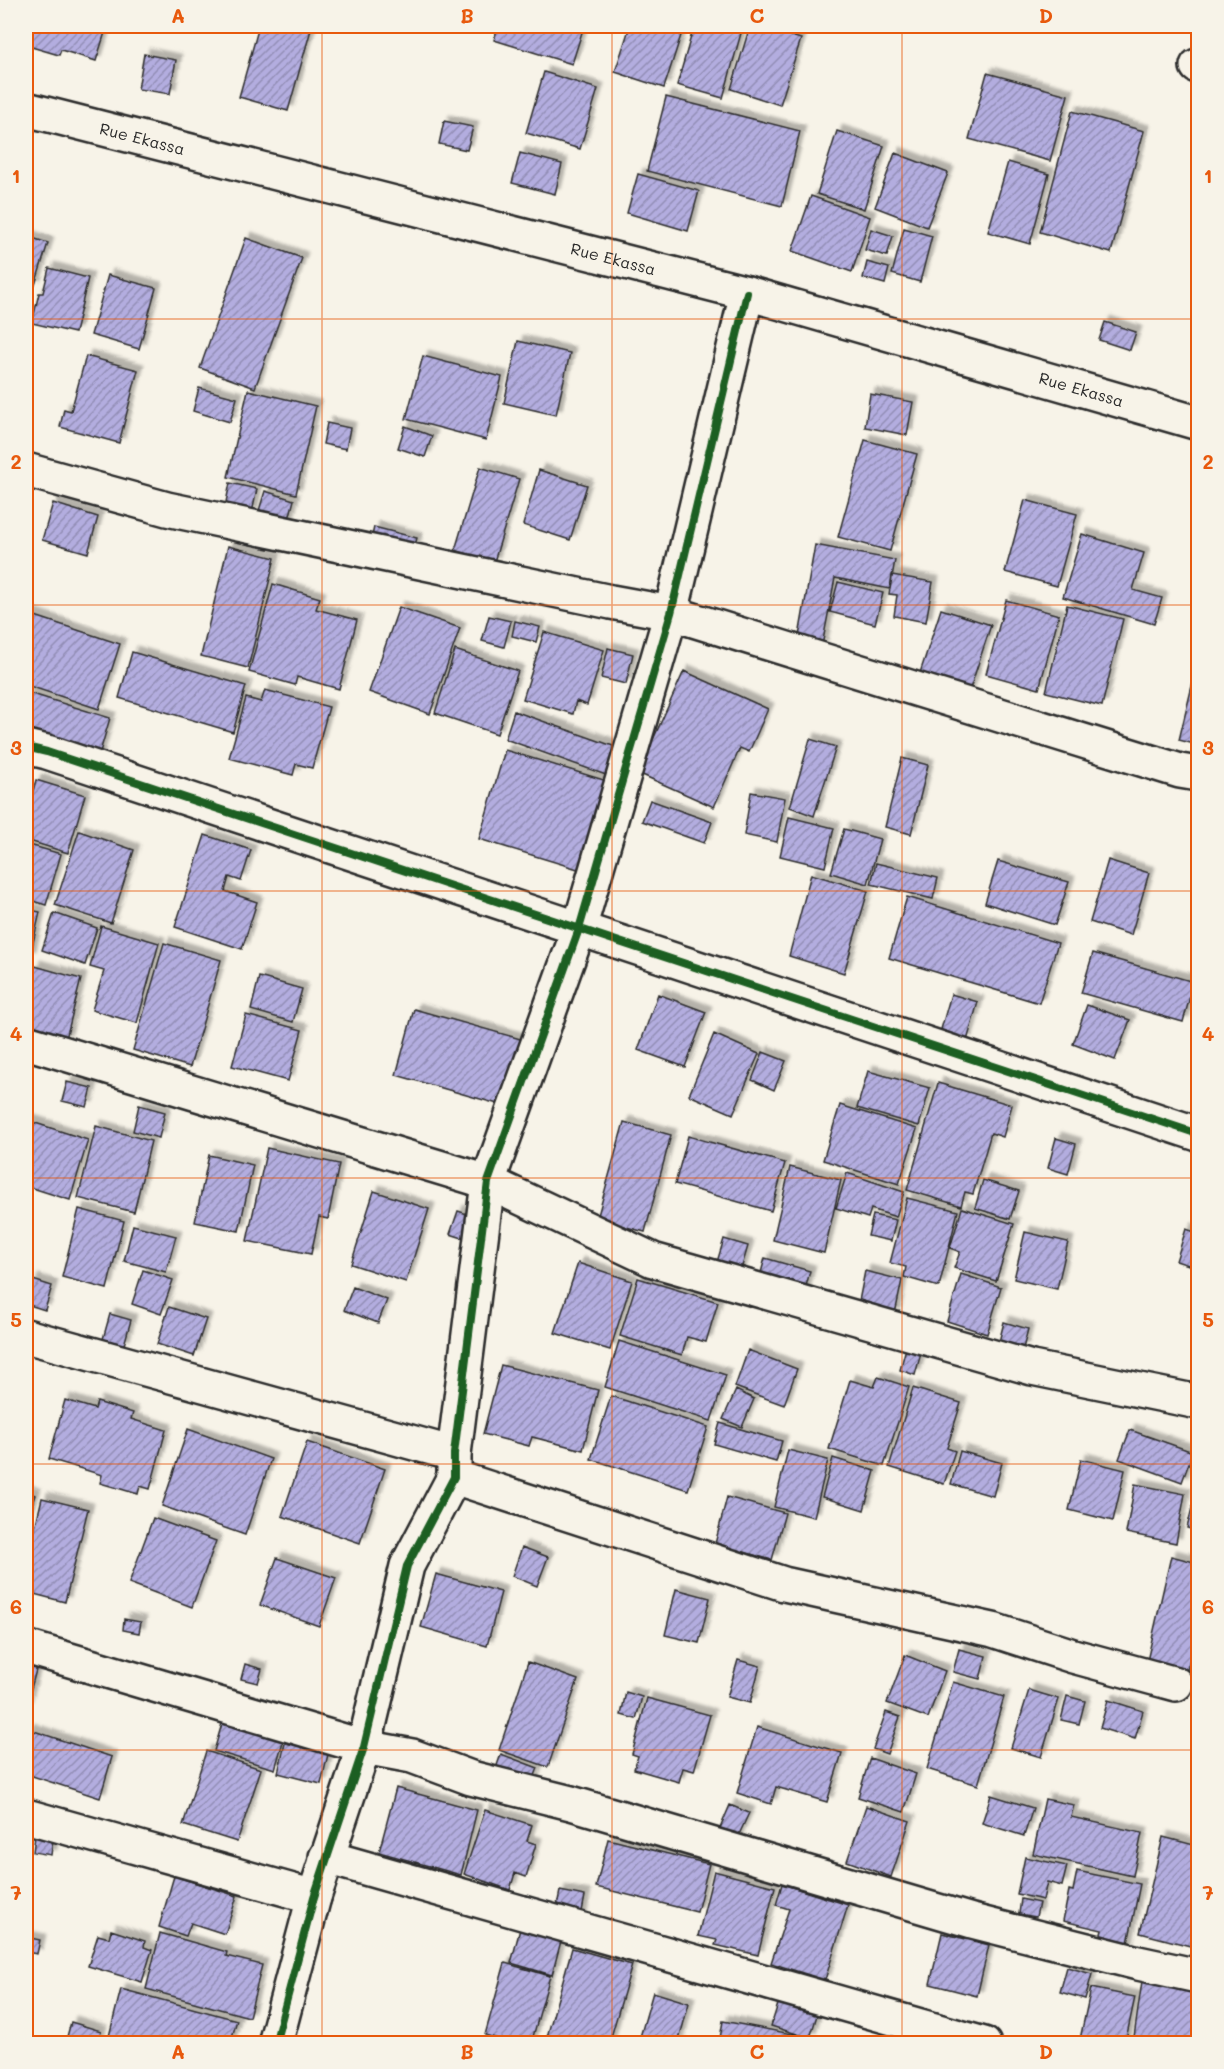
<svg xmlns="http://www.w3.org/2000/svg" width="1224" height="2069" font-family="Mali,sans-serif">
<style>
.building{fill:url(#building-hatch);stroke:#2b2b2b;stroke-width:1.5;filter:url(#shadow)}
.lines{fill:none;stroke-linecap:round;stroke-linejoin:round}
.minor-casing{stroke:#2b2b2b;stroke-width:38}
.minor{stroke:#f7f3e8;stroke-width:33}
.cycleway-casing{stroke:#f7f3e8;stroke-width:11}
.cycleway{stroke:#1b5e20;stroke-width:8}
.grid{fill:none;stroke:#e8590c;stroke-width:1.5;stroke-opacity:0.55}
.labels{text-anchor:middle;stroke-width:4.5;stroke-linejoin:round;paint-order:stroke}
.street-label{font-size:16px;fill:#2b2b2b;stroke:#f7f3e8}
.neatline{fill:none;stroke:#e8590c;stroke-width:2}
.grid-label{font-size:20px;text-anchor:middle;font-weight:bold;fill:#e8590c}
</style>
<defs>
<pattern id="building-hatch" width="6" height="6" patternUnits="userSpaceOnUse" patternTransform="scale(1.5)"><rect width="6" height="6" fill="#b3addf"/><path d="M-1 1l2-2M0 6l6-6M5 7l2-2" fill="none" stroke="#928db5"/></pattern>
<filter id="shadow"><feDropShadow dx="5.5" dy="-5.5" stdDeviation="1.5" flood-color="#0004"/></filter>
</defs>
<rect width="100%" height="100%" fill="#f7f3e8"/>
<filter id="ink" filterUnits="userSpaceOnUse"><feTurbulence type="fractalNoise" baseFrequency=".0167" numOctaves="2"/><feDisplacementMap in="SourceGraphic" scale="12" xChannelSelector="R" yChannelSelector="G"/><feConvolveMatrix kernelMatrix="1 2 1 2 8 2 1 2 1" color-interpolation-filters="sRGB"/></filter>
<g filter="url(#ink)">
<path class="building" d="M34,26h73l-11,35 -35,-11 -2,5 -31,-9z
M259,26h53l-24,85 -49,-14z
M498,26h86l-12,38 -78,-24z
M630,26h54l-20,62 -49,-16z
M694,26h49l-20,72 -46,-13z
M750,26h9l42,13 -21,66 -49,-16z
M144,54l32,6 -6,34 -32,-5z
M544,72l54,17 -18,60 -54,-16z
M987,73l81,22 -18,66 -81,-22z
M666,97l134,34 -18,75 -135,-35z
M1072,111l72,20 -33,122 -71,-21z
M444,121l29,6 -6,23 -28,-6z
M837,131l47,15 -20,63 -47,-15z
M520,153l42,11 -7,30 -43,-11z
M895,153l53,20 -21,54 -52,-20z
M1008,162l41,12 -19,70 -42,-12z
M638,174l61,17 -11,40 -61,-18z
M811,196l59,21 -18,55 -60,-21z
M904,228l28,8 -12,46 -28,-8z
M871,229l22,7 -6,20 -22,-6z
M26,236l22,7 -13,42 -9,-3z
M246,238l56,20 -47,130 -55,-20z
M867,262l22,6 -4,16 -22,-6z
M49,268l39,10 -13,55 -43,-10 7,-30h4z
M108,275l48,13 -17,61 -48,-14z
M1105,322l31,10 -6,18 -31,-10z
M518,341l52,12 -14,62 -52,-12z
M86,356l52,14 -19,73 -59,-16 4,-18 7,2z
M423,356l79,21 -16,63 -80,-21z
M199,388l38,10 -7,24 -37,-11z
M248,390l68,16 -20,88 -68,-17z
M870,394l43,8 -6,33 -42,-8z
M327,423l23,5 -4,21 -23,-5z
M405,426l27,10 -7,21 -27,-9z
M865,440l52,14 -27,97 -52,-14z
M480,467l39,12 -25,83 -39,-12z
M539,470l48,15 -17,55 -47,-15z
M230,483l27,6 -5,24 -27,-6z
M265,491l29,9 -6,23 -30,-9z
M1025,500l52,14 -20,72 -52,-14z
M53,503l45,14 -10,36 -46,-13z
M374,527l43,11 -5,18 -42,-11z
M1082,534l62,19 -11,37 29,8 -8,26 -91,-27z
M815,545l80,15 -5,29 -55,-11 -13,68 -24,-4z
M228,546l47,12 -27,110 -47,-12z
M892,575l41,7 -7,40 -32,-6 3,-21 -8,-1z
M838,582l45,11 -8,31 -45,-12z
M273,584l47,14 -4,11 41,11 -18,69 -42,-12 -2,8 -46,-13z
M1006,600l53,15 -20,74 -53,-15z
M1067,605l56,14 -21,87 -56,-14z
M399,607l61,21 -30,86 -61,-22z
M941,609l50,16 -22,67 -50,-16z
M26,613l94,31 -21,65 -73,-24z
M489,616l22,5 -7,26 -22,-6z
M515,621l25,6 -4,15 -24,-6z
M544,632l60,18 -17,55 -11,-4 -3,13 -50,-15z
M608,648l25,6 -7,30 -25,-6z
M455,650l63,21 -21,63 -62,-21z
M132,652l114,34 -13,46 -114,-34z
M1198,661v84l-19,-5z
M684,671l84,38 -19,43 -9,-4 -26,59 -76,-34z
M265,690l64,17 -17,61 -16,-4 -3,11 -64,-17 17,-60 15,4z
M26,692l84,26 -12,41 -72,-23z
M514,711l102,36 -10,28 -101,-36z
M810,739l26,8 -22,69 -24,-9z
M505,750l102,31 -26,89 -102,-31z
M902,758l26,7 -17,69 -26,-7z
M36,780l49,15 -17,58 -42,-13v-24z
M751,792l34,6 -8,44 -33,-7z
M650,800l62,22 -8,21 -62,-22z
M789,817l45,11 -9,39 -45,-11z
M844,829l36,10 -12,45 -37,-11z
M79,831l55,19 -23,73 -56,-18z
M205,835l46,15 -10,31 -12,-4 -4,14 32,11 -15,47 -67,-22z
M26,844l35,10 -15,51 -20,-6z
M1108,860l41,13 -18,62 -41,-13z
M998,861l71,21 -14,43 -70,-22z
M876,863l62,15 -5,21 -62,-15z
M811,874l57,17 -24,82 -55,-17z
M907,897l151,46 -19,60 -150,-45z
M26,909l14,3 -10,44 -4,-1z
M54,913l43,15 -12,37 -43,-15z
M101,926l58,17 -22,80 -45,-13 12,-39 -14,-4z
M164,943l57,17 -31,107 -57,-17z
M1093,953l101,29 -11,40 -102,-29z
M35,966l46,13 -15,60 -40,-11v-28z
M259,977l43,12 -9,33 -42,-12z
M658,994l48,18 -21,55 -47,-17z
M951,994l27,8 -11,39 -27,-8z
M1087,1005l43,15 -15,40 -42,-16z
M414,1009l110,31 -19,66 -109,-31z
M246,1015l56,15 -14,51 -56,-15z
M714,1034l45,20 -26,60 -44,-19z
M763,1052l23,9 -12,29 -22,-10z
M868,1071l62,17 -11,38 -62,-18z
M67,1082l25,6 -5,19 -25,-6z
M938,1083l74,22 -9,32 -12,-4 -18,61 -8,-2 -4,14 -54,-16z
M139,1105l26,7 -6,26 -26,-7z
M840,1105l77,24 -18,55 -76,-24z
M26,1120l62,20 -18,60 -44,-14z
M624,1122l47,13 -26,97 -48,-13z
M96,1126l55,15 -17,71 -56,-14z
M688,1136l97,27 -14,48 -96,-27z
M1056,1138l20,6 -8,30 -20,-6z
M267,1148l72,16 -11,55 -9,-2 -8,37 -64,-13z
M209,1155l44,10 -14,66 -44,-9z
M790,1167l51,13 -17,73 -51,-13z
M847,1173l57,19 -8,25 -25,-8 -3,9 -32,-10z
M983,1180l36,11 -9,28 -35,-11z
M374,1191l55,18 -23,73 -55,-18z
M907,1198l51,13 -19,76 -35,-10 2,-10 -16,-4z
M962,1208l52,16 -18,57 -42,-13 6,-16 -10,-4z
M79,1209l45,12 -17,68 -45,-12z
M458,1211l18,6 -7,23 -19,-6z
M873,1215l23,5 -5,21 -23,-5z
M133,1225l43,11 -10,36 -42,-11z
M1186,1229l12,4v35l-22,-7z
M1025,1232l43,10 -11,47 -43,-10z
M724,1239l24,7 -10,34 -24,-8z
M765,1258l45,13 -7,27 -45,-14z
M578,1263l54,18 -22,69 -55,-17z
M143,1270l30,10 -12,34 -29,-10z
M865,1271l37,9 -7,34 -37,-8z
M961,1274l40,13 -14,47 -40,-13z
M638,1278l80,24 -12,40 -19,-5 -5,18 -62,-19z
M33,1280l19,6 -7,24 -19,-6z
M353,1287l34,13 -9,23 -34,-13z
M169,1307l37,12 -12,37 -37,-12z
M110,1314l21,6 -7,25 -21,-6z
M1004,1322l24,7 -5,20 -24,-7z
M619,1341l107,34 -15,46 -106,-34z
M906,1348l15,5 -6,22 -15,-5z
M748,1350l49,19 -13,36 -49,-18z
M501,1365l97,25 -15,60 -51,-13 -3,9 -46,-12z
M878,1377l31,10 -25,79 -55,-17 21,-69 24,7z
M913,1388l48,15 -14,45 8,3 -11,33 -55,-17z
M736,1390l18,9 -12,28 -19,-8z
M611,1396l97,31 -20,63 -97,-31z
M65,1400l30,9 2,-7 36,11 -2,6 35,11 -16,59 -10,-3 -2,8 -38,-11 2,-8 -53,-16z
M720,1423l62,18 -6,21 -62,-18z
M188,1429l83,30 -26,76 -83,-29z
M1130,1430l63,22 -11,30 -63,-23z
M307,1442l78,27 -25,74 -78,-27z
M788,1450l40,10 -14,57 -40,-10z
M960,1451l42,12 -9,33 -42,-12z
M833,1458l42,13 -11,39 -42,-13z
M1081,1459l44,11 -12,51 -44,-11z
M1135,1484l50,10 -9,49 -50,-10z
M1198,1484v47l-11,-3z
M26,1491l9,4 -9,28z
M727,1497l58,16 -13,47 -57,-16z
M42,1498l46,11 -23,93 -39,-10v-26z
M153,1518l63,23 -24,66 -63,-24z
M522,1547l26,10 -11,29 -25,-10z
M1171,1556l27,7v61l-11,47 -40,-10z
M277,1558l59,20 -17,48 -59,-21z
M436,1574l65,18 -14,54 -66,-19z
M676,1589l34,9 -11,45 -34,-8z
M124,1619l17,3 -2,11 -16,-3z
M959,1649l27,7 -6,23 -27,-7z
M26,1655l13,4 -13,48z
M905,1655l40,16 -17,47 -41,-15z
M738,1660l22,6 -10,37 -23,-6z
M528,1662l50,18 -30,87 -49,-17z
M245,1664l17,5 -4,14 -17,-4z
M953,1682l51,15 -26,88 -51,-16z
M1029,1690l30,9 -18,58 -30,-9z
M626,1692l16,5 -6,22 -15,-4z
M1067,1696l18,5 -6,23 -18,-4z
M647,1698l63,17 -16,56 -11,-3 -4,14 -45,-13 4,-13 -6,-2z
M1108,1700l35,11 -8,28 -35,-11z
M228,1703l61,18 -14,48 -61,-18z
M886,1712l14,5 -13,37 -14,-5z
M291,1718l43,11 -13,55 -43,-11z
M757,1727l85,26 -15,49 -51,-15 -5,17 -34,-11z
M28,1729l84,28 -12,41 -74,-24v-35z
M206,1751l55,18 -24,73 -54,-17z
M501,1754l37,14 -7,18 -37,-12z
M870,1758l46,16 -12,38 -46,-15z
M396,1788l81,22 -16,65 -82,-23z
M991,1795l42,13 -9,28 -42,-13z
M1045,1799l29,6 -3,12 71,16 -9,43 -100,-22z
M730,1805l19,8 -13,28 -18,-8z
M866,1806l44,15 -19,56 -44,-16z
M485,1810l47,15 -5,16 9,3 -10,33 -11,-4 -5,17 -46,-16z
M35,1836l18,3 -2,16 -18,-3z
M1163,1837l35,9v102l-58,-15z
M608,1839l101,25 -12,48 -101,-25z
M1025,1857l42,9 -5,20 -15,-4 -4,18 -26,-6z
M714,1871l61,16 -17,68 -43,-10 2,-5 -19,-4z
M1077,1871l63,13 -13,64 -28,-6 3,-12 -39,-9 6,-31 4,1z
M174,1876l63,20 -12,38 -34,-11 -5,13 -27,-9z
M782,1884l66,21 -23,75 -54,-17 18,-54 -13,-4z
M560,1891l25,5 -5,26 -25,-6z
M1021,1899l18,4 -3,14 -17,-3z
M520,1929l41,12 -9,34 -41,-12z
M111,1930l34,11 -1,6 8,3 -10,32 -54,-16 10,-31 11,3z
M160,1933l67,19 -1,4 36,9 -13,52 -103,-28z
M942,1933l47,12 -12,51 -47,-12z
M26,1937l14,3 -3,14 -11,-2z
M572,1948l60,17 -23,79h-64z
M505,1963l45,13 -19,68h-17l-29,-9z
M1067,1967l25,7 -7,25 -25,-7z
M1142,1981l56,8v55h-65z
M1091,1988l44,9 -10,47h-46z
M121,1989l116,31 -7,24h-123z
M653,1992l36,11 -11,41h-40z
M779,2001l39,11 -8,26 -39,-12z
M723,2021l79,15 -1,8h-82z
M71,2022l30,9 -3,13h-33z"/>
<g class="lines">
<g class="minor-casing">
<g id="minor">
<path d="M1197,66h1"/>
<path id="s1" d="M26,109l721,184 451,130"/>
<path d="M26,470l141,39 444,93 60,11 509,158 18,3"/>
<path d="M26,747l21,5 1151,382"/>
<path d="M26,1042l462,140 165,78 379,108 166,34"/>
<path d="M26,1336l428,118"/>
<path d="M454,1477l330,107 209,46 80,26 103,28"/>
<path d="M26,1647l338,100 48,9 59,22 100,25 401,118 166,42 60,13"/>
<path d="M26,1816l288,81"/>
<path d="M326,1857l658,187"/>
<path d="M275,2044l39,-147 50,-150 43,-181 47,-89v-23l34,-272 91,-253 92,-316 76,-320"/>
</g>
</g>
<use href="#minor" class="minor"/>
<g class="cycleway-casing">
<path id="cycleway" d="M26,747l21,5 1151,382
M275,2044l39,-147 50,-150 43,-181 47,-89v-23l34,-272 91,-253 92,-316 76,-320"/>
</g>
<use href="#cycleway" class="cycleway"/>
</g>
</g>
<path class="grid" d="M322,26v2018M612,26v2018M902,26v2018M26,319h1172M26,605h1172M26,891h1172M26,1178h1172M26,1464h1172M26,1750h1172"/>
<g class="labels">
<g class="street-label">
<text dy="6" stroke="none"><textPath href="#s1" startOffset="120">Rue Ekassa</textPath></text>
<text dy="6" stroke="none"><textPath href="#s1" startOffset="606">Rue Ekassa</textPath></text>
<text dy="6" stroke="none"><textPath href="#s1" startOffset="1092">Rue Ekassa</textPath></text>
</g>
</g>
<rect width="1224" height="2069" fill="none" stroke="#f7f3e8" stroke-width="66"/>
<rect x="33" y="33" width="1158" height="2003" class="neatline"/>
<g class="grid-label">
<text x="178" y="23">A</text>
<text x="467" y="23">B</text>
<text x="757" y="23">C</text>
<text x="1046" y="23">D</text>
<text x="16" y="183">1</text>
<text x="1208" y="183">1</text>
<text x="16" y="469">2</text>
<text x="1208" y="469">2</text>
<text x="16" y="755">3</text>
<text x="1208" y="755">3</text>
<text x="16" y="1041">4</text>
<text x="1208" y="1041">4</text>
<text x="16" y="1327">5</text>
<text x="1208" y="1327">5</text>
<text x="16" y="1614">6</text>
<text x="1208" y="1614">6</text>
<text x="16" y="1900">7</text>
<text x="1208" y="1900">7</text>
<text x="178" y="2059">A</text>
<text x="467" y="2059">B</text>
<text x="757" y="2059">C</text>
<text x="1046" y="2059">D</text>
</g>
</svg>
